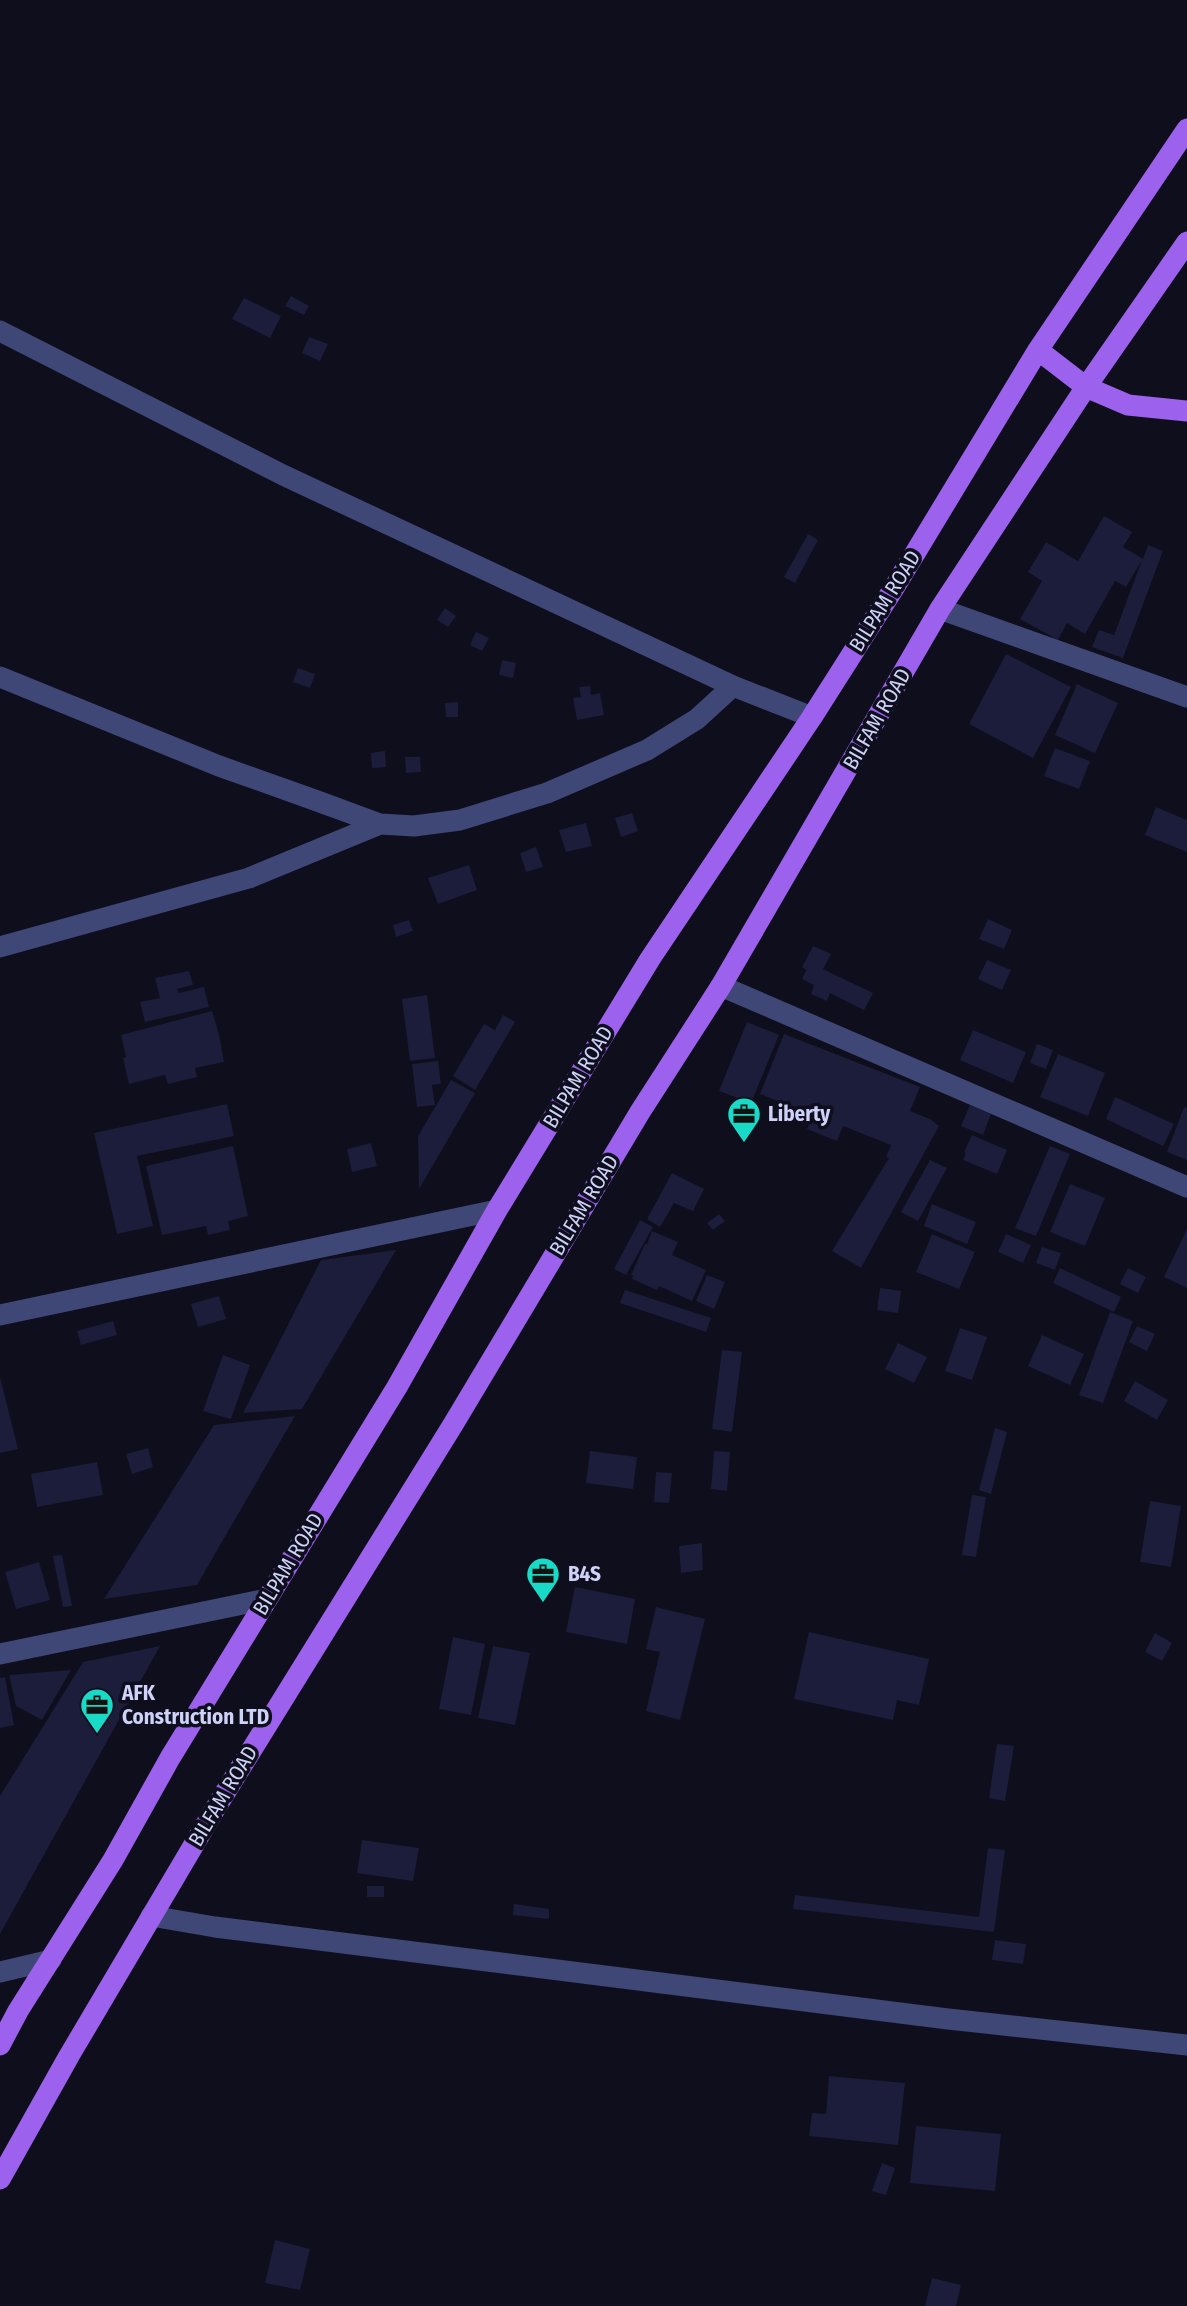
<svg xmlns="http://www.w3.org/2000/svg" width="1187" height="2306" font-family="'Fira Sans Condensed',sans-serif">
<style>
.building{fill:#1c1c3b}
.lines{fill:none;stroke-linecap:round;stroke-linejoin:round}
.minor{stroke:#3e4776;stroke-width:21}
.major{stroke:#9c62ed;stroke-width:21}
.labels{text-anchor:middle;stroke-width:7;stroke-linejoin:round;paint-order:stroke}
.street-label{font-size:21px;fill:#ced2f9;stroke:#0e0e1c}
.poi-label{font-size:21px;font-weight:bold;fill:#ced2f9;stroke:#0e0e1c;text-anchor:start}
</style>
<rect width="100%" height="100%" fill="#0e0e1c"/>
<path class="building" d="M291,296l18,10 -5,9 -19,-9z
M244,298l37,18 -11,22 -38,-19z
M309,337l19,7 -8,17 -18,-8z
M1104,516l28,16 -9,15 20,12 5,-14 15,6 -40,107 -31,-11 7,-17 15,5 28,-75 -16,27 -11,-6 -30,53 -18,-11 -9,17 -38,-21 22,-38 -14,-9 18,-30 32,19z
M808,534l10,6 -23,43 -11,-6z
M445,608l11,8 -8,11 -11,-7z
M476,632l13,6 -7,13 -12,-6z
M1006,654l65,33 -38,71 -64,-34z
M502,660l14,3 -3,15 -14,-3z
M298,668l17,6 -5,14 -17,-6z
M1077,684l41,19 -23,50 -40,-18z
M590,686l1,9 9,-2 4,22 -27,5 -4,-22 8,-1 -2,-10z
M458,702v15h-12l-1,-14z
M1055,748l35,13 -11,28 -35,-13z
M385,751l1,16 -14,1 -1,-15z
M405,757h15l1,15 -15,1z
M1156,807l31,13v32l-42,-17z
M632,813l6,18 -17,6 -6,-19z
M586,823l6,23 -26,6 -7,-22z
M536,847l7,20 -17,5 -6,-19z
M469,865l8,25 -39,14 -10,-26z
M988,919l24,11 -8,19 -25,-10z
M409,920l4,11 -17,6 -3,-12z
M813,946l18,8 -8,15 50,24 -9,17 -34,-17 -3,8 -16,-7 3,-9 -12,-6 4,-9 -4,-3z
M987,960l24,10 -9,20 -24,-11z
M189,971l4,14 -16,4 2,4 25,-6 5,20 -64,15 -5,-20 20,-4 -5,-20z
M427,995l8,63 -25,3 -8,-62z
M212,1011l7,23 5,28 -29,6 2,9 -29,7 -3,-9 -36,9 -6,-26 3,-1 -5,-22z
M503,1015l12,7 -40,68 -22,-14 31,-52 11,6z
M747,1022l32,13 -28,68 -32,-12z
M973,1030l53,22 -13,31 -53,-23z
M784,1034l136,53 -10,24 20,8 9,7 -78,142 -29,-17 57,-93 -3,-1 5,-12 -48,-19 -6,15 -30,-12 6,-14 -53,-21z
M1037,1044l16,6 -7,19 -16,-6z
M1058,1054l47,19 -17,43 -48,-19z
M438,1061l3,23 -9,1 3,20 -18,2 -5,-43z
M451,1080l24,13 -56,96 -1,-53z
M1115,1097l59,27 -11,22 -57,-27z
M227,1104l7,32 -97,20 16,70 -36,8 -23,-101z
M970,1105l21,9 -8,21 -22,-9z
M1184,1107l3,1v52l-20,-8z
M972,1135l35,15 -10,24 -34,-14 3,-7 -2,-1z
M371,1143l6,23 -25,6 -5,-23z
M233,1146l15,70 -20,5 2,9 -22,5 -2,-9 -44,9 -16,-69z
M1050,1146l20,8 -34,82 -21,-8z
M930,1160l17,8 -29,53 -17,-9z
M672,1173l32,16 -11,22 -19,-8 -14,24 -13,-8z
M1070,1184l35,14 -20,48 -35,-14z
M932,1204l44,18 -9,22 -43,-18z
M719,1214l6,7 -12,9 -6,-7z
M640,1220l13,7 -27,48 -12,-6z
M1187,1229v59l-23,-11z
M652,1231l26,11 -6,13 34,15 -14,31 -33,-15 -2,4 -25,-11 1,-4h-2l14,-31h2z
M932,1234l43,18 -16,37 -43,-17z
M1006,1234l25,11 -8,18 -25,-11z
M1042,1247l19,6 -6,17 -19,-7z
M396,1250l-94,159 -59,4 78,-153z
M1060,1268l61,29 -7,15 -61,-29z
M1128,1268l18,9 -8,16 -18,-9z
M707,1275l18,7 -11,27 -18,-8z
M880,1288l21,3 -3,22 -21,-3z
M625,1290l86,28 -5,14 -86,-29z
M219,1296l7,23 -28,8 -7,-23z
M1110,1312l23,9 -30,82 -24,-8z
M113,1321l4,14 -36,10 -4,-14z
M1137,1326l18,8 -8,17 -18,-9z
M960,1328l27,9 -15,43 -27,-9z
M1042,1335l42,19 -14,31 -42,-19z
M898,1343l29,14 -13,26 -29,-14z
M722,1350l20,2 -10,80 -20,-3z
M223,1355l27,10 -19,54 -28,-8z
M0,1377l18,72 -18,4z
M1135,1381l33,19 -11,20 -33,-19z
M295,1416l-98,169 -93,14 110,-174z
M995,1428l12,4 -16,62 -12,-4z
M148,1448l5,19 -21,7 -6,-20z
M590,1451l47,6 -4,32 -47,-6z
M714,1451l16,1 -3,39 -16,-2z
M97,1462l6,33 -66,12 -6,-33z
M656,1472l16,1 -3,30 -15,-1z
M972,1495l14,2 -10,60 -14,-2z
M1150,1501l31,5 -10,61 -31,-5z
M702,1543l1,27 -22,3 -2,-27z
M62,1555l10,51 -9,1 -10,-51z
M39,1562l11,38 -34,9 -11,-37z
M575,1587l60,12 -8,45 -61,-12z
M656,1607l49,12 -25,101 -34,-9 14,-59 -14,-3z
M809,1632l120,27 -10,46 -22,-5 -4,20 -99,-21z
M1155,1633l17,10 -10,18 -17,-9z
M453,1637l32,7 -14,71 -32,-6z
M160,1646l-160,288v-138l83,-134z
M493,1646l37,7 -15,72 -37,-7z
M71,1670l-29,50 -26,-14 -7,-31z
M5,1677l9,48 -14,3v-50z
M997,1744l17,2 -9,55 -16,-3z
M362,1840l57,8 -6,33 -56,-8z
M988,1848l17,2 -11,82 -201,-23 2,-14 184,22z
M367,1886h17v11h-17z
M514,1904l35,5v10l-36,-4z
M995,1940l31,4 -3,20 -31,-4z
M829,2076l76,7 -7,62 -89,-9 3,-23 14,1z
M916,2126l85,8 -6,57 -85,-8z
M882,2163l13,5 -9,27 -14,-4z
M275,2240l35,9 -10,41 -35,-7z
M932,2278l29,7 -5,21h-31z"/>
<g class="lines">
<path class="minor" d="M0,331l283,144 450,211 79,31
M940,609l247,88
M0,677l219,89 101,36 60,22 34,2 46,-6 87,-27 100,-43 50,-31 36,-33
M0,947l249,-69 131,-54
M721,986l466,201
M0,1315l497,-105
M0,1654l267,-55
M151,1916l64,11 733,92 239,26
M0,1972l51,-12"/>
<path class="major" d="M1038,350l48,37 42,18 59,6
M0,2045l18,-34 95,-151 57,-102 227,-371 100,-177 153,-251 162,-242 82,-129 144,-238 149,-221
M0,2179l69,-123 146,-247 239,-386 186,-311 81,-126 219,-377 146,-222 101,-145"/>
</g>
<defs>
<g id="office-pin" transform="scale(1.75)"><path d="M0 17L-7.5 6A9.5 9.5 0 1 1 7.5 6Z" fill="#19dac6" stroke="#0e0e1c"/><path d="M-6-3h4V-5.5h4V-3h4V5H-6ZM-1-4.5V-3h2v-1.5ZM-6 0V1H6V0Z" fill="#111"/></g>
</defs>
<g fill-rule="evenodd">
<use href="#office-pin" x="744" y="1114"/>
<use href="#office-pin" x="543" y="1574"/>
<use href="#office-pin" x="97" y="1705"/>
</g>
<g class="labels">
<g class="street-label">
<text transform="translate(885 601) rotate(-58)" y="7">BILPAM ROAD</text>
<text transform="translate(877 719) rotate(-60)" y="7">BILFAM ROAD</text>
<text transform="translate(578 1077) rotate(-59)" y="7">BILPAM ROAD</text>
<text transform="translate(584 1205) rotate(-59)" y="7">BILFAM ROAD</text>
<text transform="translate(288 1564) rotate(-59)" y="7">BILPAM ROAD</text>
<text transform="translate(223 1796) rotate(-59)" y="7">BILFAM ROAD</text>
</g>
<g class="poi-label">
<text x="768" y="1121">Liberty</text>
<text x="568" y="1581">B4S</text>
<text x="122" y="1700">AFK<tspan x="122" dy="24">Construction LTD</tspan></text>
</g>
</g>
</svg>
